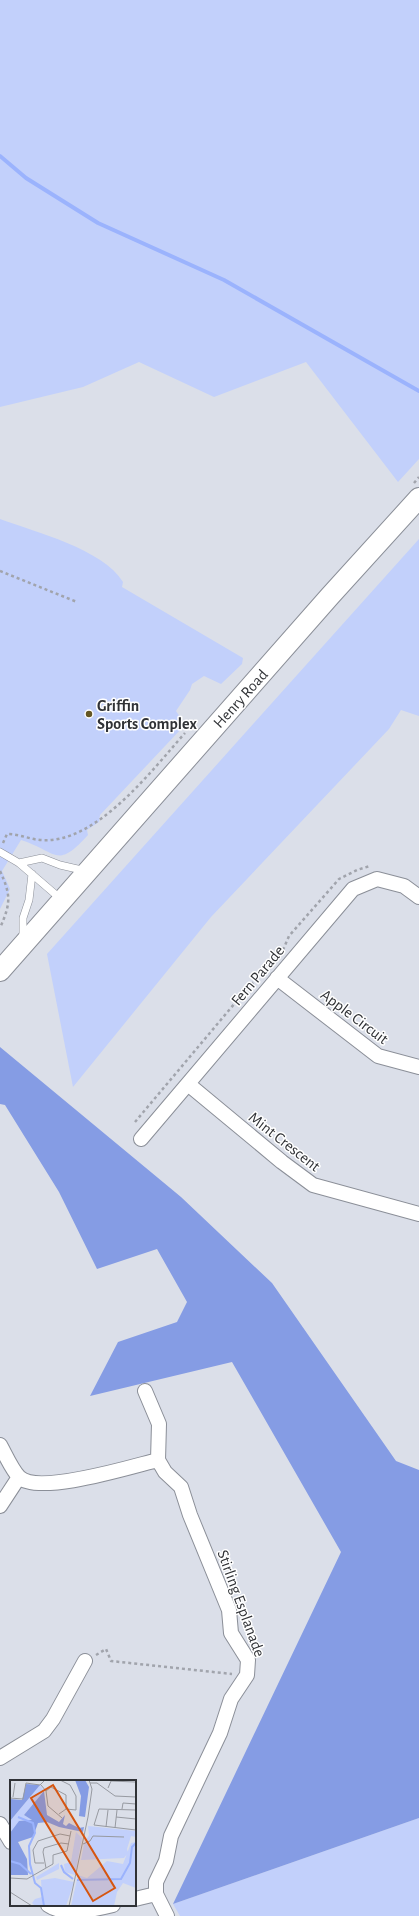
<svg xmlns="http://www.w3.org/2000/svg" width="419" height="1916" font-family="'Alegreya Sans',sans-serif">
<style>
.green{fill:#c2d0fb}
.forest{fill:#859ce4}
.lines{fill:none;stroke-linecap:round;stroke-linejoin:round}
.stream{stroke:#9bb3fd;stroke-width:4}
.service-casing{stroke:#8b8f98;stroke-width:8}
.minor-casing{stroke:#8b8f98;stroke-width:16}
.secondary-casing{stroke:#8b8f98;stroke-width:22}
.path{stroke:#a1a4ac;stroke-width:2.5;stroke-dasharray:3 3;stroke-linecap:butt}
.service{stroke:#fff;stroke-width:7}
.minor{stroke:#fff;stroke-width:14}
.secondary{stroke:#fff;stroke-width:20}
.poi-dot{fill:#645623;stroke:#fff;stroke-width:1.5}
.labels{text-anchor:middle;stroke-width:3;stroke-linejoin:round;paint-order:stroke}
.street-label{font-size:16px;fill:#303236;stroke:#fff}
.poi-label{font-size:16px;font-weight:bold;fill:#303236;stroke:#fff;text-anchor:start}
.inset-river{fill:none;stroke:#9bb3fd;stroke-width:2}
.inset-road{fill:none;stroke:#979aa1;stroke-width:1}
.view{fill:#d65510;fill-opacity:0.15;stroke:#d65510;stroke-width:2}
.inset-edge{fill:none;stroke:#303236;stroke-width:2}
</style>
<rect width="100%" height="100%" fill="#dbdfe9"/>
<path class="green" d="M0,0h419v459l-21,23 -92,-120 -92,35 -75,-35 -56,25 -83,20z
M0,519c35,13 103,30 123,63l-1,5 121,71 -1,6 -21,20 -17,-8 -12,8 -2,6 -14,21 4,6 2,11 -82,87 -1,7 -12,8 1,5c-32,35 -30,17 -67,5l-19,31 8,18 -10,20z
M419,539v177l-18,-6 -12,19 -178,188 -138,170 -26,-133z
M419,1818v98h-239l-7,-12z"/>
<path class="forest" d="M0,1047l181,150 91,86 124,178 23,9v348l-246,86 168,-352 -109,-190 -142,34 28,-54 59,-20 10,-20 -30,-53 -60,20 -38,-77 -54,-87 -5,-1z"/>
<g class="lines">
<path class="stream" d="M0,156l26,22 72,45 126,57 195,111"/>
<g class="service-casing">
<path id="service" d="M0,852l19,11 43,37
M19,863l23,-5 18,7 26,6
M23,939v-21l6,-18 3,-26"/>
</g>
<g class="minor-casing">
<path id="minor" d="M277,978l101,78 41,11
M188,1084l94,78 31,23 106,29
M141,1139l212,-250 24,-10 27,7 15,11
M145,1391l14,33 -1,36 7,12 16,15 9,28 39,95 2,23 17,27 -1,15 -16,24 -11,34 -49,103 -5,25 -10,21v12l11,22
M0,1445c5,9 12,25 19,32 19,19 114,-11 139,-17
M0,1506l19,-29
M0,1758l44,-27 9,-12 32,-58
M0,1824l11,18
M135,1899l21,-5
M48,1905c16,11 45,5 65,0"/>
</g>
<g class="secondary-casing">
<path id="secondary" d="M0,971l330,-375 89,-98"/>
</g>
<path class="path" d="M414,483l5,-6
M0,571l77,31
M3,843l4,-9c12,0 22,5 33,6 56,5 112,-70 145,-107
M0,871c11,24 11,32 0,57
M283,950l6,-14 50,-57 18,-9 13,-4
M135,1122l116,-138 5,-3
M96,1655l10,-6 5,12 121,13"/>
<use href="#service" class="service"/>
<use href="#minor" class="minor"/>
<use href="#secondary" class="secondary"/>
</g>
<circle class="poi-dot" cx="89" cy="714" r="4"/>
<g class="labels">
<g class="street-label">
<text transform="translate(240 698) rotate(-48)" y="6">Henry Road</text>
<text transform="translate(257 975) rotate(-50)" y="6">Fern Parade</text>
<text transform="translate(355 1016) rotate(37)" y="6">Apple Circuit</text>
<text transform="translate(285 1141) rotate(38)" y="6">Mint Crescent</text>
<text transform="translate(242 1603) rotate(70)" y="6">Stirling Esplanade</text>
</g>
<g class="poi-label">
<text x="97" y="711">Griffin<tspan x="97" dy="18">Sports Complex</tspan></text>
</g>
</g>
<g transform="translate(10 1780)">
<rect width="126" height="126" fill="#dbdfe9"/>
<path d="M30,5l4,6 -20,24 8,5 -22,13v-12zM78,46l48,5v6l-5,-1 -4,13 1,4 -4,5 -43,2 3,-16 5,-9zM66,52l6,6 -7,37 -10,-3 -1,-8 7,-2zM126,62v46l-13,-5 -6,9 -3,14h-43l7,-31 9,3 20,-17 16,3 8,-21zM49,83v6l-22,11 -1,-3zM45,98l19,4 -8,24h-31l-3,-3 3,-4 7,-2 -1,-17z" fill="#c2d0fb"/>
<path d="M65,0h10l4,7 -4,30 -6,-1 2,-20zM16,4l14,1 -30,36v-22l12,1zM34,11l3,24 12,7 6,-7 -2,9 3,2 3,-3 10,5 5,-1 -1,5 -24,-5 -12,-5 -9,1 -5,14 -15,5 9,17 1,16h-18v-42l9,-12 13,-1 -8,-5z" fill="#859ce4"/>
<path class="inset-river" d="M8,37l15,6 2,10 -6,13 1,18 5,19 6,5 3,18M0,81l10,3 11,10M51,85l3,7 9,7M67,100l44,-1 9,-16 2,-16 4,-4"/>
<path class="inset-road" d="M80,3h7l18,13 21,1M31,5l5,6 2,15 14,12M98,8l3,-7 24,1M36,11l5,-4 15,8v14M3,17l2,-14M0,18l13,1 3,-16 14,2 5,-5M112,29l1,-6 13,1M126,30l-37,-1 -5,16 42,5M49,34l7,-5 10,1v-14l-6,-11 -10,-5M106,37l20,2M96,47l2,-17M105,48l2,-18M73,64l7,-3 3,-5 31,1M34,83h-9l-2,-13 5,-9 22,-7 10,2M36,88l-3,-16 1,-4 17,-5 8,1M0,98l17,1 26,-15v-9l14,-4 4,-20M0,112l22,14M59,126l19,-89 4,-28 -3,-9"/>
<path class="view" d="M43,5l62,103 -22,13 -62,-103z"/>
<rect width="126" height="126" class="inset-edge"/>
</g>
</svg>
